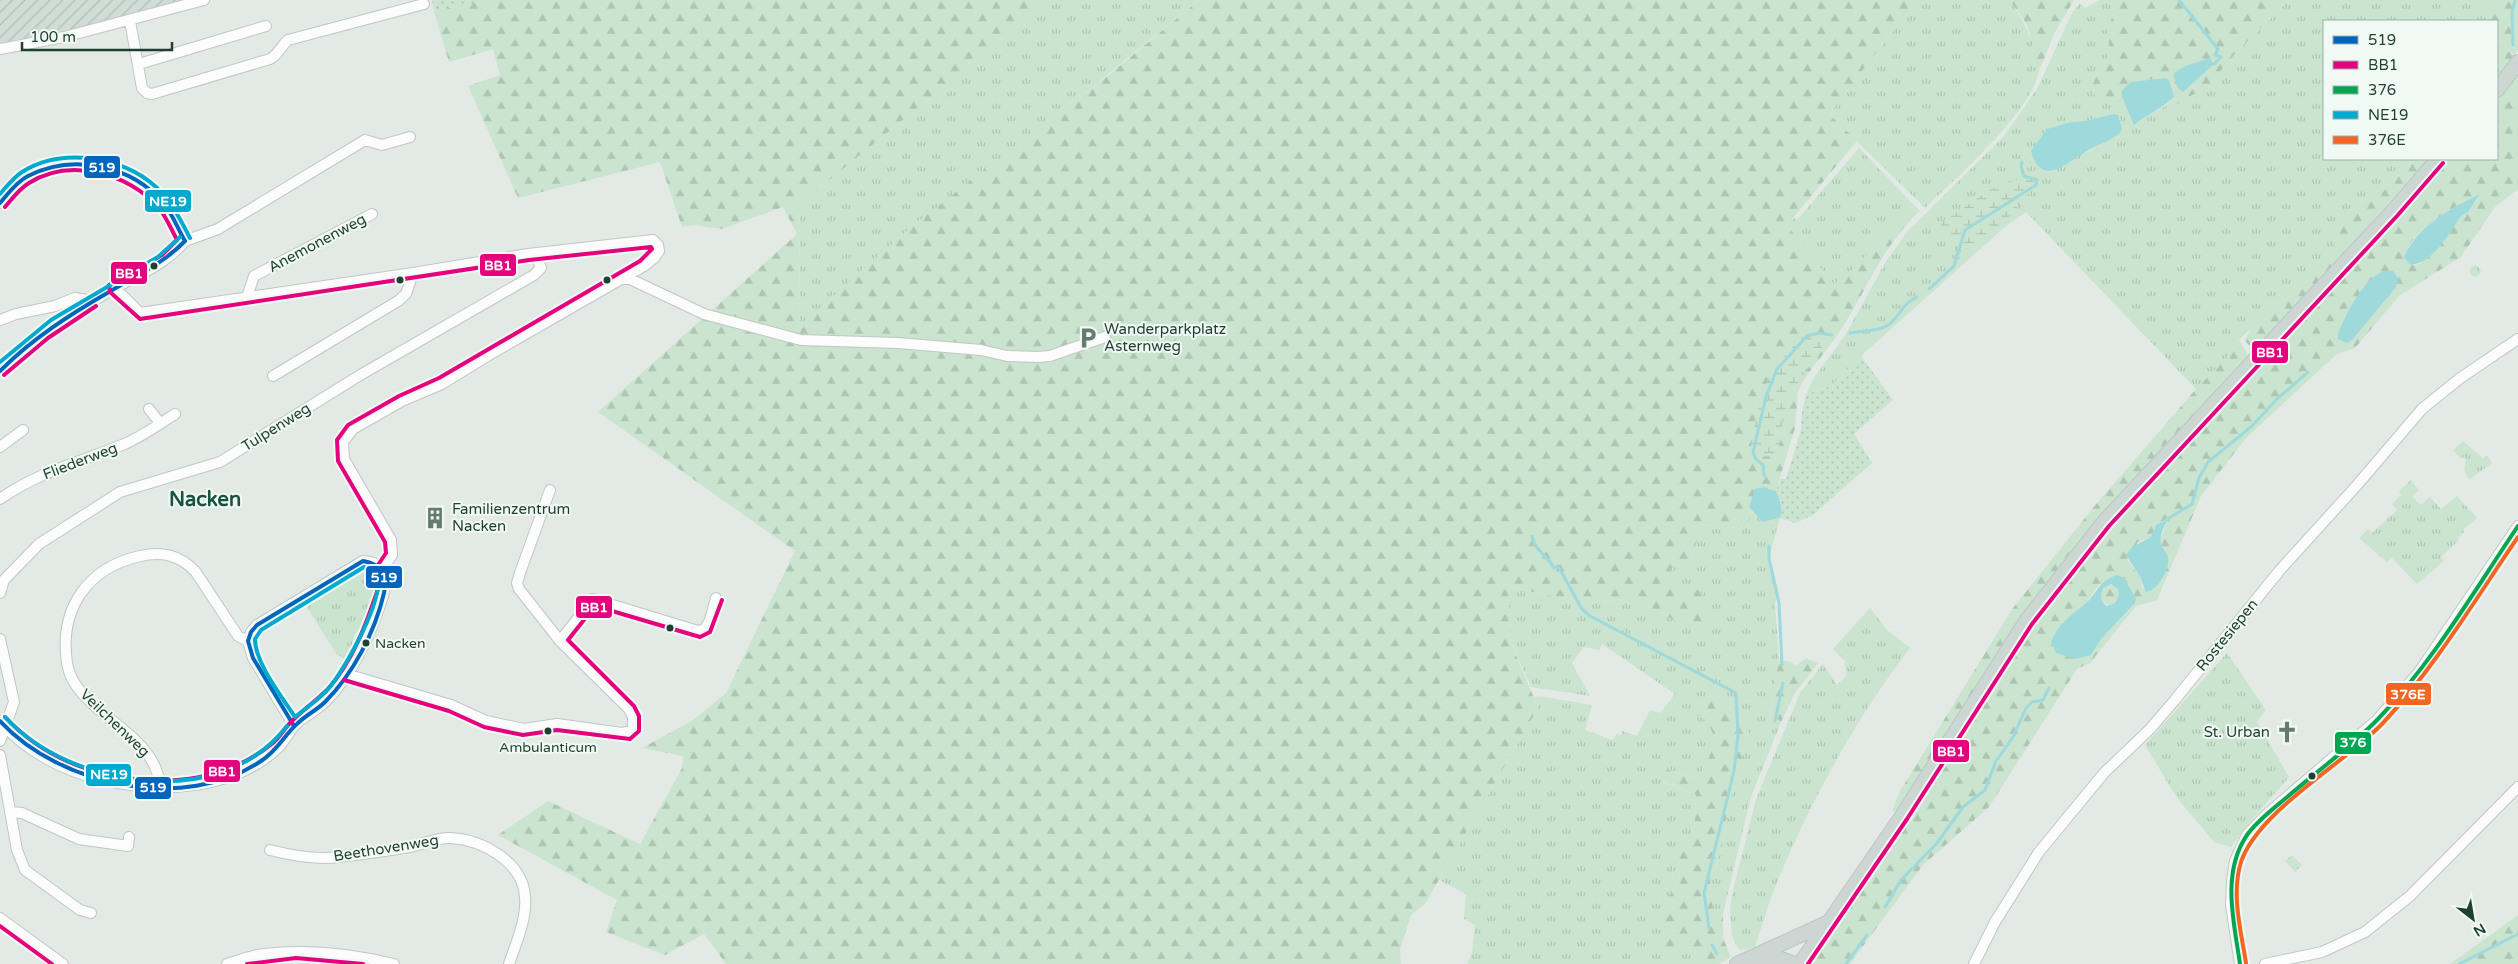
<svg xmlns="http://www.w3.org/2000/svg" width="2518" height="964" font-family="'Varela Round',sans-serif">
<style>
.industrial{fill:url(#industrial-furrows)}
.grass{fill:url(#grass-tufts);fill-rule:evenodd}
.forest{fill:url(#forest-firs);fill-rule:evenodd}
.wetland{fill:url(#wetland-marsh)}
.garden{fill:url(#garden-dots)}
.water{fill:#9ed9dc;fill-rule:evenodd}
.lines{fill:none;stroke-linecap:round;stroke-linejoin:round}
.stream{stroke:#9ed9dc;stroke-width:3}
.minor-casing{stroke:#c0c7c3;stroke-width:12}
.major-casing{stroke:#bbc6c2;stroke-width:16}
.minor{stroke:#fbfcfb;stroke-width:10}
.major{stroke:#ccd6d2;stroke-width:14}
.bus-1-casing{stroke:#f1f9f4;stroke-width:8}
.bus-2-casing{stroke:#f1f9f4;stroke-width:8}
.bus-3-casing{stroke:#f1f9f4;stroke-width:8}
.bus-4-casing{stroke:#f1f9f4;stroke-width:8}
.bus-5-casing{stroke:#f1f9f4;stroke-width:8}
.bus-1{stroke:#0065bd;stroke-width:4}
.bus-2{stroke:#e5007d;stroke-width:4}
.bus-3{stroke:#00a651;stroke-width:4}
.bus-4{stroke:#00a9ce;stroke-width:4}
.bus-5{stroke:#f26522;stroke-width:4}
.bus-dot{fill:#1f3f33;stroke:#f1f9f4;stroke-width:2}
.labels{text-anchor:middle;stroke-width:4;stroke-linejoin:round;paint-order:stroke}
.bus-label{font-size:14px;fill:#1f3f33;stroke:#f1f9f4;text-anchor:start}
.street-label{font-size:15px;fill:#1f3f33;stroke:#f1f9f4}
.poi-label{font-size:15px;fill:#1f3f33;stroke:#f1f9f4;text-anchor:start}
.district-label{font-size:20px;font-weight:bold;fill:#185340;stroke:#f1f9f4}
.line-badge{stroke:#f1f9f4;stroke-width:2}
.badge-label{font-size:14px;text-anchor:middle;font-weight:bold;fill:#fff}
</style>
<defs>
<pattern id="industrial-furrows" width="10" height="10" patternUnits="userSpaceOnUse" patternTransform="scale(1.25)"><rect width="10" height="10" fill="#d0dcd6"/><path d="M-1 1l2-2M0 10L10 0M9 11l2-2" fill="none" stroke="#b2beb8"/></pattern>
<pattern id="grass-tufts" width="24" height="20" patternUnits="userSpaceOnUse" patternTransform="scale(1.25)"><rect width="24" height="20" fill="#cae4d0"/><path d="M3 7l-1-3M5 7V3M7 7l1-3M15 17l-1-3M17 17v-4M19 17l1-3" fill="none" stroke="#adc5b3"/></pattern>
<pattern id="forest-firs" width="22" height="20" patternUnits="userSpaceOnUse" patternTransform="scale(1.25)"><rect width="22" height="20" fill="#cae4d0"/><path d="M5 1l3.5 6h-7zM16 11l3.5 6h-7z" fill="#adc5b3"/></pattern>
<pattern id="wetland-marsh" width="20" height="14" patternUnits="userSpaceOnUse" patternTransform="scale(1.25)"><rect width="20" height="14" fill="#cae4d0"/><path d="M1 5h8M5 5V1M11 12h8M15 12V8" fill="none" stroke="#adc5b3"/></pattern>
<pattern id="garden-dots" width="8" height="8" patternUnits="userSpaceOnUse" patternTransform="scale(1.25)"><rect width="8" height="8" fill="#cae4d0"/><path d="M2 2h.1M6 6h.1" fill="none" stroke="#adc5b3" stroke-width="1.8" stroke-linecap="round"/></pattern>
</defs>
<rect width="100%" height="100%" fill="#e3eae6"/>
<path class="industrial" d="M0,0h182l-73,22 -109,21z"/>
<path class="grass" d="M1050,0h149l-400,326 1,-122z
M1917,0h93c9,14 32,54 29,70 -5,40 -85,110 -114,138l-96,-94z
M2100,0h7l8,9 -8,22 3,22 -18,32 14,16 16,-4 12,28 32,-20 1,4 42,-24 25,-30 55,-55h202v21h-167v138h91l-34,34 -30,14 -16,36 -45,53 -17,10 -9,16 -14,7 -11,11 -11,17 -32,32 -170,-177 -20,14 -145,130 -29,29 -26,10 7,-16 33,-45 40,-73 21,-29 97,-96 33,-47 35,-76 8,-10 5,5zM2114,114l6,19 -35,20 -14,-31 13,-1z
M1859,148l55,57 -63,66 -17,14 -47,-60 7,-7 3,2z
M2469.5 271a5.5 5.5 0 1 1 11 0a5.5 5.5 0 1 1-11 0Z
M2463,441l20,17 4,-3 5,8 -23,17 -5,-10 2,-10 -2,-3 -3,2 -8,-9z
M2411,480l8,10 -7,7 9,8 9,-8 11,12 16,-13 20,22 -14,12 1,2 -6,6 1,2 -18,17 3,4 -27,23 -25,-26 -5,4 -28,-24 9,-9 4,4 25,-23 -5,-6 9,-9 -2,-4z
M1752,512l10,10 18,-4 -11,39 9,35 -3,13 4,55 -9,52 11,10 -30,75 -28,117 -10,-5 -3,-29 12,-32 6,-42 21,-73 -42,-12 10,19 -18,41 -31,-12 -5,13 33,13 -2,36 -15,26 -1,25 -12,20 19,42 12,20h-230l5,-11 3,-28 -11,-6 2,-25 -27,-14 99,-172 -4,-11 5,-1 53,9 -7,25 28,10 3,-6 5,1 1,-4 15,5 13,-26 10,3 15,-19 -73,-50 -3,6 -15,-3 -12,16 18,33 -59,-9 -21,-47 -2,-53 80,16 46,-5 41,23 4,-31 -10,-21 22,-10 11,-34 45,3z
M357,573h13c16,15 -3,43 -10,59l-3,-1 -4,7 3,2 -11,19 -8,-4 -32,-51z
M1870,608l17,22 23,18c-53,69 -96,147 -130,227 -10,23 -17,48 -25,72l-14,3 -5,-5 -4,-9 -2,-26 2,-16 24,-95 44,-106 23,-29 14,21 9,-9 -1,-15 -12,-12z
M2227,653l39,57 -9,12 32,55 -40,46 -18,24 -17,-5 -37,-44 -32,-53z
M2292,855l10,10 -7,7 -10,-11z"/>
<path class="forest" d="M486,0h564l-250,204 -1,122 112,-99 199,-153 89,-74h718l-88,114 28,27 -70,84 47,59 17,-13 63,-66 6,6c-37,34 -51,75 -78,117 -12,19 -28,36 -40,55l-4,8 -3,37 -19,63 -8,-3 -19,19 3,5 -5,16 -45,-3 -11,34 -21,10 9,21h21l11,35 -9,5 -27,-9 -41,-23 -46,5 -80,-16 2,53 28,68 -113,196 -14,11 -11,34 1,15h-675l-22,-30 -39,21 -59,-23 11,-32 -119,-65 50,-34 92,43 42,-76 1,-12 -41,-8 51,-28 33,-27 69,-142 -197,-139 199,-178 -14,-27 -61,22 -29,-4 -11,2 -22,-65 -142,36 -50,-112 32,-11 -7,-26 -44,13 -15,-51z
M2010,0h64l-19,32 -15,37 -13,-44z
M2107,0h182l-55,55 -25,30 -42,25 -1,-5 8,-8 -9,-19 -34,4 -9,8v7l-16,4 -11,-4 -3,-12 18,-32 -3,-22 8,-22zM2210,58l4,6 -32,28 16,-29z
M2491,0h27v50l-21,29v-58h-6z
M2518,73v116l-23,18 -34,50 -61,38 -45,53 -18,6 -91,84 -45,58 -44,104 -21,6 -46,57 -13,6 -88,138 -66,58 -73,99h-40l101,-145 121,-193 78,-100 289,-309 49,-58h49v-59zM2480,195l-12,17 -7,4 -41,48 -9,1 -5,-4c0,-3 0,-9 1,-12 9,-20 53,-47 73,-54zM2168,518l-7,20v6l7,14 -1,8 -9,18 -15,5 -3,-12 -13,-18 11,-17 13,-5 5,-12zM2124,578l12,21 -1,4 -33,35 -11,17 -40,-13 5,-12 30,-27 13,-18z
M2415,159h13l-169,188 -7,1 -7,-7 5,-12 14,-7 9,-16 17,-10 45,-53 16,-36 30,-14z
M2239,340l11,18 -150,159 -79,100 -124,195 -5,-1 8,-20 113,-183 79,-99 104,-120 32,-32z
M2100 595a10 10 0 1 1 20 0a10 10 0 1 1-20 0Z
M1806,658l12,5 -23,30 -14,29 -11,-10 9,-52 12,2 5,4z
M1712,699l20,3 17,31 -21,73 -6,42 -12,32 3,29 10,5v24l8,19 -12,7h-22l-12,-19 -18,6 -7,-11 6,-38 12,-20 1,-25 15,-26 2,-36 -34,-14 5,-12 32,12 17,-41 -9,-19 -10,-6 5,-11z
M2518,915v49h-68z"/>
<path class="wetland" d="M2034,180l1,6 -38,45 -36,29 -22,-38c24,-10 42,-30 67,-40 8,-3 19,-2 28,-2z
M1804,334l22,7 -35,53 -8,22 -5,40 -28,1c4,-31 7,-63 26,-90 8,-11 19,-22 28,-33z"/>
<path class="garden" d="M432,0h56l-54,11z
M1861,356l32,44 -39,34 18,29 -59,52 -18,8 -15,-5 1,-15 -5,-12 5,-12h5l15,-50 1,-17 4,-17 26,-10z"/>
<path class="water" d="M2210,58l4,6 -31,28 -5,-4 -5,-13c9,-11 25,-12 37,-17z
M2165,78l4,2 5,17c-13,12 -27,18 -40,28l-12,-28v-7l9,-8z
M2114,114l4,1 4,14 -2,4c-10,8 -23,12 -35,19 -19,12 -44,36 -54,-1l16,-22 24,-7 13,-1z
M2480,194l-12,18 -7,4c-13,18 -27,47 -51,49l-6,-8c12,-30 49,-50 76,-63z
M2383,271h10l5,7 -2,9 -43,52 -6,4 -9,-4v-5c9,-22 23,-51 45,-63z
M1764,487l12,4c4,9 7,16 4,27l-18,4 -13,-15 6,-18z
M2169,518c-4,7 -10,16 -8,26 1,5 7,9 7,14 2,12 -10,32 -22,34l-6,-15 -14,-22 6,-8 19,-10 5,-12z
M2117,575l7,3 12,21 -1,4 -33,35 -11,17 -16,4 -19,-6 -5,-11c6,-18 21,-27 34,-38 14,-12 11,-21 32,-29zM2111,584l7,5 1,6 -4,8 -8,3c-7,-4 -7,-10 -4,-18z"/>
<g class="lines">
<path class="stream" d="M2179,0l39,49 -3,6 6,2 -7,7
M2513,45l-1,-32 3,-13
M1929,289l25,-23 11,-36 71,-45 1,-5 -13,-4 -3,-10 1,-4
M1850,333c12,-2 34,-2 42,-11 11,-11 9,-17 25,-25
M1764,476l-1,-11 -8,-7 -2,-6 13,-55 11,-28 30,-33 12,-3 13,2
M2169,518l23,-14 7,-26 9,-16 44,-36 25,-27 31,-27
M1532,536c2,14 15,19 22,32l4,-2 24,43 8,7 146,77 2,42 -4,36 -30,122 5,35
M1769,546v12l10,45 3,62
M1775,721l8,-38
M1885,907l16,-27 36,-37 26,-36 22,-17 11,-29 17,-24 13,-29 6,-6 11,-2 6,-12
M1712,945l5,9
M1846,964l21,-29
M2459,964l59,-30"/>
<g class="minor-casing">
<path id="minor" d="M130,21l12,67 5,5 5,1 118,-35c9,-5 10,-12 18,-19l136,-36
M0,49l64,-12 140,-37
M139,64l127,-38
M0,203c8,-8 18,-22 28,-27 47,-22 102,-13 136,28 8,11 14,25 21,37
M185,241l33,-12 147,-89 17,5 28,-8
M622,279h8l74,35 97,26 97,3 83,7 26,6 31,1 12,-1 55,-19
M115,288l25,25 273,-40 115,-19 125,-14 5,5 1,6 -5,7 -10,8 -155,89 -47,29 -40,17 -49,28 -10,13 1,17 47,81 1,15 -10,14
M247,297l7,-21 118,-62
M0,320l16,-6 39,-8 20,-8 18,3
M0,371c33,-35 74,-59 115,-83 25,-14 51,-24 70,-47
M273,376l125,-75 8,-7 7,-21
M149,409l11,14
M0,447l23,-17
M0,499c40,-28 78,-36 122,-54 18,-7 36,-20 53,-31
M0,593l4,-13 35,-36 81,-52 100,-30 142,-88 172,-99 7,-7 -4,-10 -9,-4
M0,639l14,63 -14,39
M560,641l33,-42 105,32 7,-2 5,-9 6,-22
M346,674l105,31 35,16 38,8 33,-5 65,9 11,-3v-13l-4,-8 -69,-68 -41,-52 -2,-6 4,-13 29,-80
M0,721c26,31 64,50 103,59 58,14 131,10 176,-33 6,-7 10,-15 16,-22 9,-9 21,-14 30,-23 27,-27 47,-70 58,-106 5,-18 2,-34 -20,-35l-106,64 -6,7 -3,9
M0,755l17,95 8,20 55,40 11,3
M160,787c-3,-56 -86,-74 -93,-124 -8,-54 20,-95 73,-107 22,-5 39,-1 55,15l43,65 10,5 5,17 41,68
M11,812l11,1 57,26 49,7 1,-9
M270,850c23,6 45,10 68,7 25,-3 51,-6 76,-11 11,-3 26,-9 37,-8 32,2 72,24 74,59 2,22 -9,46 -16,67
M0,918l63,46
M227,964c12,-4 25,-9 37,-10 42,-5 89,0 130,10
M1974,964l21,-42 44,-70 65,-79 46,-44 24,-28 106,-131 78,-86 64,-75 37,-30 59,-40
M2240,964l-9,-59 1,-24 3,-20 12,-26 20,-21 110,-94 42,-48 99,-146
M2265,964l57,-12 43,-20 45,-36 108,-109"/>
</g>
<g class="major-casing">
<path id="major" d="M2497,90l21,-28
M1751,960l30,-1 14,5
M1737,964l92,-42
M1800,964l102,-148 125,-196 77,-98 288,-310 46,-53"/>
</g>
<use href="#minor" class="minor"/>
<use href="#major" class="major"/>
<g class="bus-1-casing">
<path id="bus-1" d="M0,203c8,-9 16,-21 28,-27 45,-23 104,-11 136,28 9,11 14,25 21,37
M0,371c32,-32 69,-56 109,-79 26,-16 54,-28 76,-51
M248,641l5,17 41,68
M0,721c60,65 185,92 261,40 18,-12 23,-26 37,-38 8,-8 19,-13 27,-21 28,-28 50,-70 59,-109 4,-18 -3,-29 -21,-32l-106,64 -6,7 -3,9"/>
</g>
<g class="bus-2-casing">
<path id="bus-2" d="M5,207c7,-8 14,-18 24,-24 41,-26 99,-10 129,24 8,9 13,22 19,33l-15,15 -53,30 1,7 30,27 389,-59 122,-13 1,2 -12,12 -201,117 -40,18 -51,29 -11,15 1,21 47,81 1,11 -10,15 4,11 -1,7c-12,36 -26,76 -52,104 -11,11 -23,19 -34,30 -8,7 -12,16 -20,23 -44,36 -102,44 -157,33 -44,-8 -81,-27 -111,-59
M4,375l44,-37 48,-32
M344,680l105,31 35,16 39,8 34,-5 73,9 9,-8v-15l-5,-10 -66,-66 27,-34 105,31 10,-5 12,-32
M0,926l52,38
M247,964l49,-6 67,6
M1808,964l99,-145 125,-195 77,-98 288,-310 46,-53"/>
</g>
<g class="bus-3-casing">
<path id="bus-3" d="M2240,964c-6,-42 -19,-91 7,-129 10,-14 26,-26 39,-37 30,-26 64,-50 92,-79 55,-57 96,-128 140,-193"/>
</g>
<g class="bus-4-casing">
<path id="bus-4" d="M0,194c7,-8 13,-16 22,-22 39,-25 101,-16 134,15 16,15 24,32 34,51
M0,362l51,-42 107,-63 22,-20
M364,567l12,5c12,23 -31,95 -46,115 -10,12 -23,20 -35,30 -13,-20 -40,-54 -40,-78l6,-9z
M5,717c66,72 216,95 282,9"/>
</g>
<g class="bus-5-casing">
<path id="bus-5" d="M2246,963c-5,-32 -15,-69 -5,-101 17,-51 104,-99 142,-139 52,-56 92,-123 135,-186"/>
</g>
<use href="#bus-1" class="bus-1"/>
<use href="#bus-2" class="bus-2"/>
<use href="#bus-3" class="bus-3"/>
<use href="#bus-4" class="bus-4"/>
<use href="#bus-5" class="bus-5"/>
</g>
<defs>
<g id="parking-bare" transform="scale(1.725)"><path d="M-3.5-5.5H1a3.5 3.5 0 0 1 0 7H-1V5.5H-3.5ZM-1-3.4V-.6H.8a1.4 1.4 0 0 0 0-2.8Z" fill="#647b72" stroke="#f1f9f4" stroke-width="2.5" paint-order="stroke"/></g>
<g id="building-bare" transform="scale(1.725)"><path d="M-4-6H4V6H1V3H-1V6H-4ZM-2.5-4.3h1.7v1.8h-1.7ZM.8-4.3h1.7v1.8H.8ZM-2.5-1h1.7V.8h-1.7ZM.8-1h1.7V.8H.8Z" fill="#647b72" stroke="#f1f9f4" stroke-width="2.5" paint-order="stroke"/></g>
<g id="church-bare" transform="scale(1.725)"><path d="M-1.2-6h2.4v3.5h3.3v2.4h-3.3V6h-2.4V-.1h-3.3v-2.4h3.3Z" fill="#647b72" stroke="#f1f9f4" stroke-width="2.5" paint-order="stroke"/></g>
</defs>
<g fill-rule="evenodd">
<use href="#parking-bare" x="1088" y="338"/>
<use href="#building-bare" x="435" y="518"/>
<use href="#church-bare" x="2287" y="732"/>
</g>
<g class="bus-dot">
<circle cx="154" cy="266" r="4.5"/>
<circle cx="400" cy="280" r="4.5"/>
<circle cx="607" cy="280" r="4.5"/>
<circle cx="670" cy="628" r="4.5"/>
<circle cx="366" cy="643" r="4.5"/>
<circle cx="548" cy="731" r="4.5"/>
<circle cx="2312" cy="776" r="4.5"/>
</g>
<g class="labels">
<g class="bus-label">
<text x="375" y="648">Nacken</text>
<text x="548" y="752" text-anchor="middle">Ambulanticum</text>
</g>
<g class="street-label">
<text transform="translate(317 243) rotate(-28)" y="5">Anemonenweg</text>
<text transform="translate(276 427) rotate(-32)" y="5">Tulpenweg</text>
<text transform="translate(80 461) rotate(-21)" y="5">Fliederweg</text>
<text transform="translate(2227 635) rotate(-51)" y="5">Rostesiepen</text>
<text transform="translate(115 723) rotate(44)" y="5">Veilchenweg</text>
<text transform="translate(386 848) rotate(-9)" y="5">Beethovenweg</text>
</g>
<g class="poi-label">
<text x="1104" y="334">Wanderparkplatz<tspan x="1104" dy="17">Asternweg</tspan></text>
<text x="452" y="514">Familienzentrum<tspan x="452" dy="17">Nacken</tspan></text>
<text x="2270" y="737" text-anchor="end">St. Urban</text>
</g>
<g class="district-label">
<text x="205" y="506">Nacken</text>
</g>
</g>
<g class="line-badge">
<rect x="83" y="155" width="38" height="24" rx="5" fill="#0065bd"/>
<rect x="144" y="189" width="48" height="24" rx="5" fill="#00a9ce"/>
<rect x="479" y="253" width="38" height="24" rx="5" fill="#e5007d"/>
<rect x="110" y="261" width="38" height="24" rx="5" fill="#e5007d"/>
<rect x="2251" y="340" width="38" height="24" rx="5" fill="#e5007d"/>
<rect x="365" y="565" width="38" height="24" rx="5" fill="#0065bd"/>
<rect x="575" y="595" width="38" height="24" rx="5" fill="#e5007d"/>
<rect x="2385" y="682" width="47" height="24" rx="5" fill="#f26522"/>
<rect x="2334" y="731" width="38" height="24" rx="5" fill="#00a651"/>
<rect x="1932" y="739" width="38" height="24" rx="5" fill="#e5007d"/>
<rect x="203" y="759" width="38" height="24" rx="5" fill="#e5007d"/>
<rect x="85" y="763" width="47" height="24" rx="5" fill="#00a9ce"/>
<rect x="134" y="776" width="38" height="24" rx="5" fill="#0065bd"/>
</g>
<g class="badge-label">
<text x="102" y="172">519</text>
<text x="168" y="206">NE19</text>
<text x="498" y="270">BB1</text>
<text x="129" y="278">BB1</text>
<text x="2270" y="357">BB1</text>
<text x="384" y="582">519</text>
<text x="594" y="612">BB1</text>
<text x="2408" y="699">376E</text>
<text x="2353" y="747">376</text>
<text x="1951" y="756">BB1</text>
<text x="222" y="776">BB1</text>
<text x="109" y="779">NE19</text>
<text x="153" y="792">519</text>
</g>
<rect x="2323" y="20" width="175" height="140" fill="#f1f9f4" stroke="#9dafa7"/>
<rect x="2333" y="36" width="25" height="8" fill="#0065bd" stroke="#9dafa7"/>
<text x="2368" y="45" font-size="15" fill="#1f3f33">519</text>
<rect x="2333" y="61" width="25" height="8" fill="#e5007d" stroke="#9dafa7"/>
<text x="2368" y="70" font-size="15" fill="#1f3f33">BB1</text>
<rect x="2333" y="86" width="25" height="8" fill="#00a651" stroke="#9dafa7"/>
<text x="2368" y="95" font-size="15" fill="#1f3f33">376</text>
<rect x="2333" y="111" width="25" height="8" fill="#00a9ce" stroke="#9dafa7"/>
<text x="2368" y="120" font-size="15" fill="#1f3f33">NE19</text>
<rect x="2333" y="136" width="25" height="8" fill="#f26522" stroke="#9dafa7"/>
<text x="2368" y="145" font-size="15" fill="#1f3f33">376E</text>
<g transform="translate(2473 919) rotate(149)" stroke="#f1f9f4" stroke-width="4" paint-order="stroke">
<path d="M0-4L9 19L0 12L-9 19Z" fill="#1f3f33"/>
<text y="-8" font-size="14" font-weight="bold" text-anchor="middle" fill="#1f3f33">N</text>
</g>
<path d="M22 42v8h150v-8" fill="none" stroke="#1f3f33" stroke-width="2.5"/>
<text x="30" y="42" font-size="15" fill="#1f3f33" stroke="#f1f9f4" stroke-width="4" paint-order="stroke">100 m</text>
</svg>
